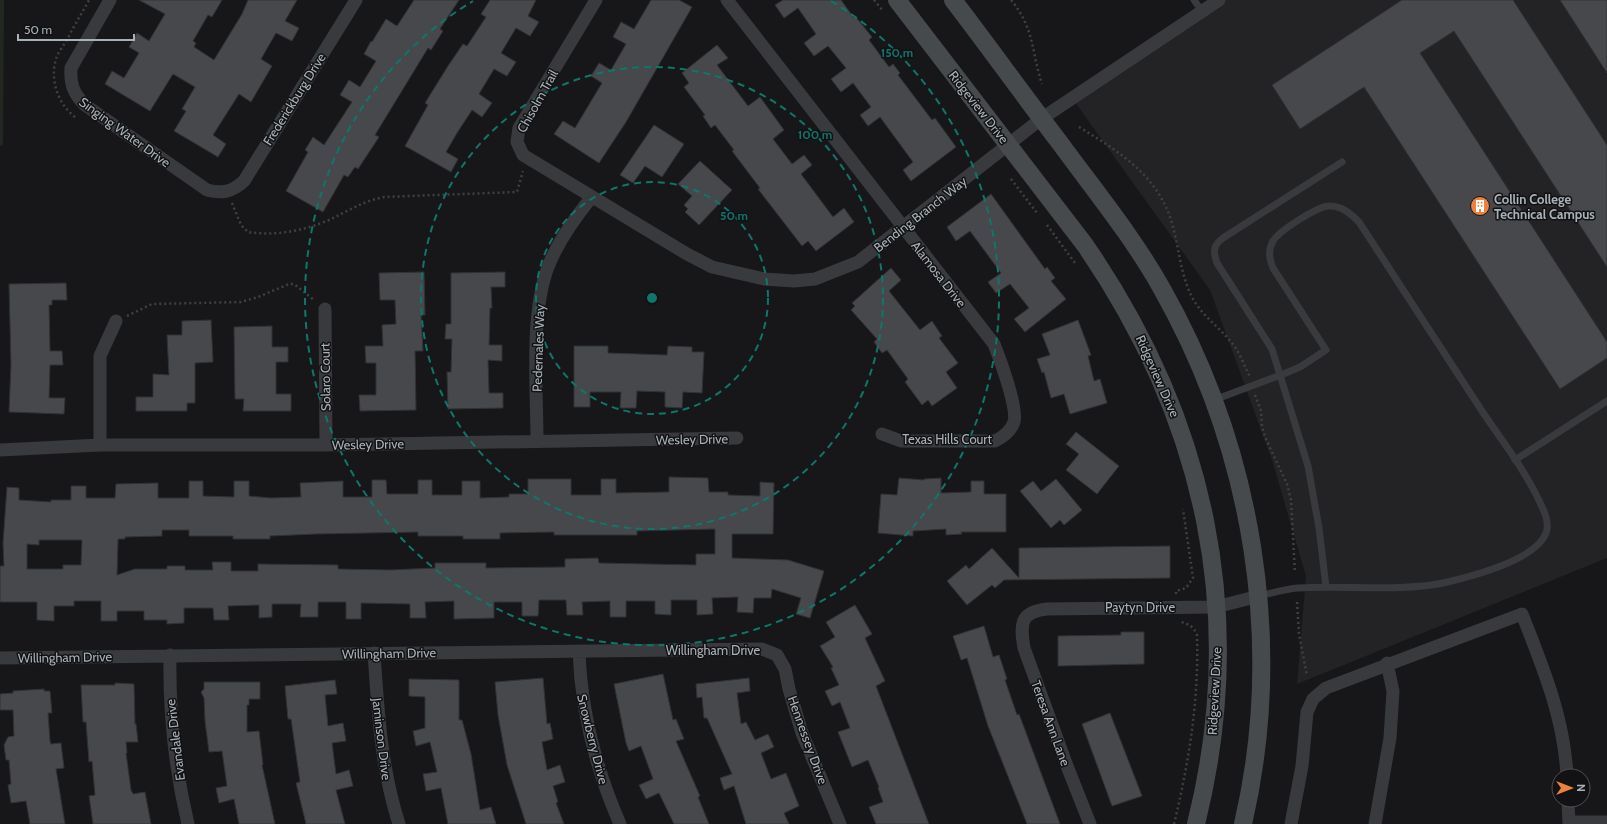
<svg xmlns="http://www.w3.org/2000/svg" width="1607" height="824" font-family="Cabin,sans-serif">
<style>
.built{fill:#232326}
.green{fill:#222821}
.building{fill:#46484c;stroke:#313235;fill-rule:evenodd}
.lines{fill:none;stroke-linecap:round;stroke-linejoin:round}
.path{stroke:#3e4144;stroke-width:2.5;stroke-dasharray:2 3;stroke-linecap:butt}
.service{stroke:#383a3d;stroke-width:7}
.minor{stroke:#383a3d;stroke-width:13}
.secondary{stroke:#464a4d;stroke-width:18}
.ring{fill:none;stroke:#0f766e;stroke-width:2;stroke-dasharray:7 5}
.labels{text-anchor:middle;stroke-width:3;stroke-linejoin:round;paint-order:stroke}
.street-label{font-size:13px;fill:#a9b2b8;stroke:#121214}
.poi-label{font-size:13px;font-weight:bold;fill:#a9b2b8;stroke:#121214;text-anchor:start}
.centre{fill:#0f766e;stroke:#121214;stroke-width:2}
.ring-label{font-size:12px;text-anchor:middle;font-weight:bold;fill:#0f766e;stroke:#121214;stroke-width:3;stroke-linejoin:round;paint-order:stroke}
</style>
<rect width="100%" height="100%" fill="#171719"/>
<path class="built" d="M1220,0h387v558l-310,126 9,-108 -34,-116 -62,-170 -141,-196z"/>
<path class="green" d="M0,0h4l-1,146 -3,-1z"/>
<path class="building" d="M139,0h83l-10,17 -4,-2 -15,26 3,2 -2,4 20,13 28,-46 6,-14h49l-12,21 14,7 -7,13 -16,-8 -15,26 11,7 -21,36 -12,-8 -26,41 13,9 -8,13 -44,-26 12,-20 -4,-2 13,-22 -22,-13 -23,37 -45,-27 7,-13 12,7 15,-25 -10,-6 8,-14 12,8 16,-27z
M414,0h45l-19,29 3,2 -12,19 -3,-2 -53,87 4,2 -21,32 -3,-2 -7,10 -4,-2 -21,37 -37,-21 22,-39 -3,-2 8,-13 11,8 28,-43 -12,-7 9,-15 11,7 16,-26 -12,-7 7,-13 1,1 14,-23 11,7z
M490,0h46l-8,16 11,6 -9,14 -14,-8 -15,25 15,9 -9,14 -13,-7 -15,25 13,9 -10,14 -10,-7 -15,23 -11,19 12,7 -7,13 -46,-26 23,-41 -3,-2 23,-37 15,-22 4,2 19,-29 -5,-3z
M651,0h28l13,7 -66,115 -27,41 -45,-29 9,-13 12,7 27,-45 -11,-7 8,-13 12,7 15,-26 -13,-7 8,-15 13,7z
M783,0h58l13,18 1,-2 17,21 -3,3 20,27 4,-3 7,9 -2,2 34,45 3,-2 21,29 -45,34 -8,-11 10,-8 -33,-45 -12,9 -8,-11 11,-8 -18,-24 -12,9 -10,-13 15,-11 -18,-22 -14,10 -10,-13 12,-9 -18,-26 -14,10 -9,-13z
M1402,0h111l94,145v122l-153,-236 -34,22 187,289v16l-47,31 -196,-302 -64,42 -28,-44z
M1560,0h47v73z
M717,45l11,13 -11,7 31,41 12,-9 24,33 -11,9 19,25 12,-9 8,10 -11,9 32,43 11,-9 10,14 -38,29 -8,-10 -6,5 -44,-57 2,-1 -28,-37 2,-1 -19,-25 -4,3 -8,-12 2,-1 -21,-28 5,-4 -7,-10z
M654,125l30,19 -22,33 -17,-11 -12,17 -13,-8z
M700,161l32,29 -33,35 -14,-13 3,-3 -4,-4 8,-9 -14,-12z
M991,194l54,75 2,-2 8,11 -4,3 15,18 -41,33 -11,-13 15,-11 -19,-24 -14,9 -8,-11 13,-9 -31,-42 -14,10 -9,-14z
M891,268l10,12 -12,11 31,39 12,-9 10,15 -3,2 19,25 -12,9 11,16 -25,18 -4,-6 -6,5 -17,-23 3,-3 -21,-29 -5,3 -8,-11 3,-3 -26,-29 4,-4 -3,-3z
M424,272l1,43h-4l2,36h-8l1,59 -56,1 -1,-16h17v-32h-10l-1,-17h18l-1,-21 14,-1 -1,-24h-15l-1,-27z
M505,272v15h-14l1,21h-2l-1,37h13v16l-14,-1 1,33h14v15l-55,1 -1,-37h4l1,-33h-7l1,-15h5v-51z
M66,283l1,17h-15v5h-3l1,46h12l1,14h-13l-1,33h16l-1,16 -55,-2 2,-47 -2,-81z
M211,320l2,42 -18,1v40h-8v8h-51v-14h17v-23l16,1 -2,-40h15v-14z
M1078,320l13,35 -3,1 6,25 6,-2 7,24 -37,11 -6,-20 -13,4 -7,-26 -2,1 -5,-14 13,-4 -8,-21z
M272,326v21h16v15h-12v32h15v17h-48l1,-12h-9l-1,-72z
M574,346h34v7l59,2 1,-9 24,1v5h12l-2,41 -19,-1 -1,16 -17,-1v-15l-28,-1 -1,17h-16l1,-16h-31v15h-16z
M1076,432l43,34 -22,28 -31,-24 13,-16 -13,-10z
M669,477l39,1 1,14h19v3l32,1v-14l14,1 -1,51h-41v24l56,2 36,11 -14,47 -14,-4 5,-16 -29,-9 -1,9h-17l-1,15 -16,-1 1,-15 -26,1 1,16 -16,1v-15h-26v15l-16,-1v-13h-29v16h-16v-16l-28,1 1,13h-16l-1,-15h-27l-1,16h-16v-14h-28v16l-40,1v-18l-29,1 1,16h-16v-14l-49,-1v16h-15v-17h-28v15h-18l1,-13h-29v13l-13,1v-13l-31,1 1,14h-15l-1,-12h-29v15l-17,1v-4h-23v-9h-27v10h-16v-20h-27v5h-20v15l-17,-1v-18h-37v-36h4l-1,-23 4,-56 12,1v12l32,2v-2h20v-14h15v12h29l1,-14 42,-1v15h31v-17h14v15l31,1v-16h15v15l22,2 30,-1 -1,-14 43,-2v16h29v-17h14l1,14h31v-14h14v15h30v-14h18v17l29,-1v-3h19v-15h43v16h30v-16h15v14l53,-1zM715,529v25h-19v11l-97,-2 -1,-5 -33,1v8l-79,1v-5h-51v5l-45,2 -52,-1v-4l-80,-1v7h-27v-9h-19l1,8h-28v-4h-18v3h-32l-18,6 1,-36h7v-2l37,-1v-6h27v6h44v3h37v-3l46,-2 102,-2v4h45v3h37v-6l54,-1v3h83v-4zM39,540h43l-1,25h-18v4h-36v-25l12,1z
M899,478l25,2v-1l17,-1v15l30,-1v-11h13v13h22v38h-45l1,2 -16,1v-6l-33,2v5l-35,-3 3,-39 16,1z
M1056,479l26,31 -18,15 -4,-5 -9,8 -31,-37 13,-10 8,10z
M1170,546v32l-166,2 -9,8 -3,-3 -25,20 -20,-24 19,-16 3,4 23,-21 27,30v-30z
M855,605l17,29 -7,4 20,43 -9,5 53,138h-53l-7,-17 14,-5 -5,-14 1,-1 -11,-27 -16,7 -14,-35 12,-4 -10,-26 -8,4 -7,-15 14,-6 -8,-17 2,-1 -13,-21 15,-9 -9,-15z
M984,626l9,31 6,-2 8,24 -2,1 12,35 2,-1 9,24 32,86h-33l-39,-98 -21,-68 -6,2 -8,-24z
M1121,632h23v32l-86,2v-30l63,-1z
M663,674l10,46 3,-1 8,20 -8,2 24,55 -2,1 11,27h-35l-15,-31 -13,6 -7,-14 14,-6 -12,-33 -12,5 -3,-8 -12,-59z
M543,678l4,46 3,-1 3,16 -11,3 5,28 13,-5 5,17 -12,4 5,16 -2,1 8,21h-38l-19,-59 -9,-50 -3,-33z
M749,678l1,13 -13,2 4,31 5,-2 9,18 13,-6 6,13 -13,6 10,26 15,-6 13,33 -15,7 5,11h-43l-12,-38 -10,4 -4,-12 12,-4 -25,-56h-3l-2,-21 -5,1 -1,-14z
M409,679l50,1v40h3l9,34 9,56 11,-3 5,17h-48l-7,-36 -15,3 -3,-17 14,-2 -7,-30 -14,4 -3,-15 12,-3v-31l-16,-1z
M335,680l2,14 -12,1 3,31 15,-3 3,18 -14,2 4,31 13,-4 4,16 -17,4 9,34h-39l-10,-41 4,-1 -9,-63h-3l-3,-33z
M204,682h56v17h-11v6h-2v27l12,-1 4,34h-1l13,59h-36l-5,-25 -15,4 -3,-15 11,-2 -5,-35 -13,1 -4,-31 -1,-23 -3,-6 3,-3z
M115,683l19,1 1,40h1l2,18h-12l1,11h-1l5,37 2,4 12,-2 6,32h-58l-4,-28 6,-1 -3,-34 -3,1 -3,-40h-3l-2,-37h34z
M44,689v2h6l2,22h-4l2,28 1,3 10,-1 3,25 -8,1 9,55h-35l-4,-23 -15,2 -3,-18 3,-1 -2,-24h-3l-2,-15 4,-8 6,-1 -1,-26h-13v-16l13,-1v-2z
M1110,713l32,83 -30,10 -30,-82z"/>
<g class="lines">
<path class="path" d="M874,0l9,11
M1011,0c24,29 20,51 31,84
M75,117c-18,-14 -26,-39 -18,-61 4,-8 10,-15 14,-24 6,-11 12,-21 18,-32
M1079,127c39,24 77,47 92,93 8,25 9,55 22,79 11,19 29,30 42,48 6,9 10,20 15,30
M1011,179l26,34
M232,203l9,22 7,7c30,5 66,-3 93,-18 14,-7 27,-14 43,-17l133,-5 6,-21
M1047,225l28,38
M127,316l25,-12 89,-2 17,-5 31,-13h5l20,16
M1255,395l6,16 1,16 3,10 22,47 4,16 4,73
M1176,594v-3l10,-3 7,-10 -10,-69
M1297,602l2,32 8,42
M1174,824c15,-62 25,-124 23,-189 -3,-8 -8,-11 -16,-13"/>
<path class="service" d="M1194,0l8,11
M1214,400l67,-25 19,-8 26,-17 -53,-82c-4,-10 -5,-18 0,-27 6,-10 46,-36 57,-35 12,0 21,8 29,16 40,62 81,124 121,186 21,32 47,64 62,99 4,8 7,18 4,26 -11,28 -77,44 -103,50 -44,9 -99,2 -145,5 -13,1 -26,5 -39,8
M1515,460l92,-59
M1326,587l-7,-59 -11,-62 -36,-117 -55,-86c-4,-11 -4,-18 6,-25l119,-76"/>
<path class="minor" d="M110,0l-39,68c-1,16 2,25 14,37l122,85c15,4 25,2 37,-9l112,-181
M596,0l-77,128 -2,14 6,13 164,99 25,13 52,12 30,2 21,-2 43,-17 183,-143 178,-119
M727,0l267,344c6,15 24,64 20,78 -3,9 -11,15 -19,19h-94l-19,-7
M325,309l1,136
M537,441c0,-51 -7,-127 11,-174 10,-26 26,-48 43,-69
M100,445v-89l16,-35
M0,450l100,-5h226l411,-7
M579,651c2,60 17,118 41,173
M374,653c4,59 7,115 25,171
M170,655c-1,57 5,114 18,169
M0,658l762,-9 15,6 8,14 4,20 13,44 38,91
M1568,800l1,24
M1569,822h38
M1090,824l-23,-58 -43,-118c-4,-24 -4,-36 23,-39l169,-2 43,-11
M1291,824l11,-58 5,-54 6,-13 13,-11 196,-74c21,54 42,103 45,162
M1375,824l15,-86 3,-47 -6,-28"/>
<path class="secondary" d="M897,0l188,245c121,176 163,371 111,579
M953,0c36,47 71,96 107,143 35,48 73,94 102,146 91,161 123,354 81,535"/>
</g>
<g class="ring">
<circle cx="652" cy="298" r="116"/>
<circle cx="652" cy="298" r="231"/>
<path d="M831 1A347 347 0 1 1 473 1"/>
</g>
<defs>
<g id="building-disc" transform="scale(1)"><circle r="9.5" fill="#ec823b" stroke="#121214"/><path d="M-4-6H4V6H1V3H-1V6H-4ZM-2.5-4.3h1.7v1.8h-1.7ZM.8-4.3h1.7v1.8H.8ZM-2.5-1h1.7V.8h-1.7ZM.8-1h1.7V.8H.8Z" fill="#fff"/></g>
</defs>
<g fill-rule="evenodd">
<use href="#building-disc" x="1480" y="206"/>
</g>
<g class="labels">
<g class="street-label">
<text transform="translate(294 99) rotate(-58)" y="5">Frederickburg Drive</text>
<text transform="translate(537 101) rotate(-61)" y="5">Chisolm Trail</text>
<text transform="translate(979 107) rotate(52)" y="5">Ridgeview Drive</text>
<text transform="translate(125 132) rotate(36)" y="5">Singing Water Drive</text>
<text transform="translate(920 214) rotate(-38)" y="5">Bending Branch Way</text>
<text transform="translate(939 274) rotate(52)" y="5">Alamosa Drive</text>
<text transform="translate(538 348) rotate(-88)" y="5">Pedernales Way</text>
<text transform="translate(1158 376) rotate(66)" y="5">Ridgeview Drive</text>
<text transform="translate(325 377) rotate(-91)" y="5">Solaro Court</text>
<text transform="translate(692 439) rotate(-1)" y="5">Wesley Drive</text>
<text x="947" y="444">Texas Hills Court</text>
<text transform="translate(368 444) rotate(-1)" y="5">Wesley Drive</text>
<text x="1140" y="612">Paytyn Drive</text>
<text x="713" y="655">Willingham Drive</text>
<text transform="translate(389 653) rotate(-1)" y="5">Willingham Drive</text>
<text transform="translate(65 657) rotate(-1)" y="5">Willingham Drive</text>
<text transform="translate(1214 691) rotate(-87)" y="5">Ridgeview Drive</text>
<text transform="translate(1051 723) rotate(70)" y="5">Teresa Ann Lane</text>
<text transform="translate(382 739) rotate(83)" y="5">Jaminson Drive</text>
<text transform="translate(593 739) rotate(76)" y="5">Snowberry Drive</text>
<text transform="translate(175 740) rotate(-97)" y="5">Evandale Drive</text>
<text transform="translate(808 740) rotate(70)" y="5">Hennessey Drive</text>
</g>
<g class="poi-label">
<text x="1494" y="204">Collin College<tspan x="1494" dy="15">Technical Campus</tspan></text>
</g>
</g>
<circle cx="652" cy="298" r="6" class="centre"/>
<g class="ring-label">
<text x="897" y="57">150 m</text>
<text x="815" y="139">100 m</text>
<text x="734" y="220">50 m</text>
</g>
<g transform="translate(1571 788) rotate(90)"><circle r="19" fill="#121214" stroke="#4e5256"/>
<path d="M0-3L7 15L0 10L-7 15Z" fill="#ec823b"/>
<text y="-6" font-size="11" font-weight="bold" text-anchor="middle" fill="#a9b2b8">N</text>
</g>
<path d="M18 34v6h116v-6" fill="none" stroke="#a9b2b8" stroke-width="2"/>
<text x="24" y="34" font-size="12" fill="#a9b2b8" stroke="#121214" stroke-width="3" paint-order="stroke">50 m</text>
</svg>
